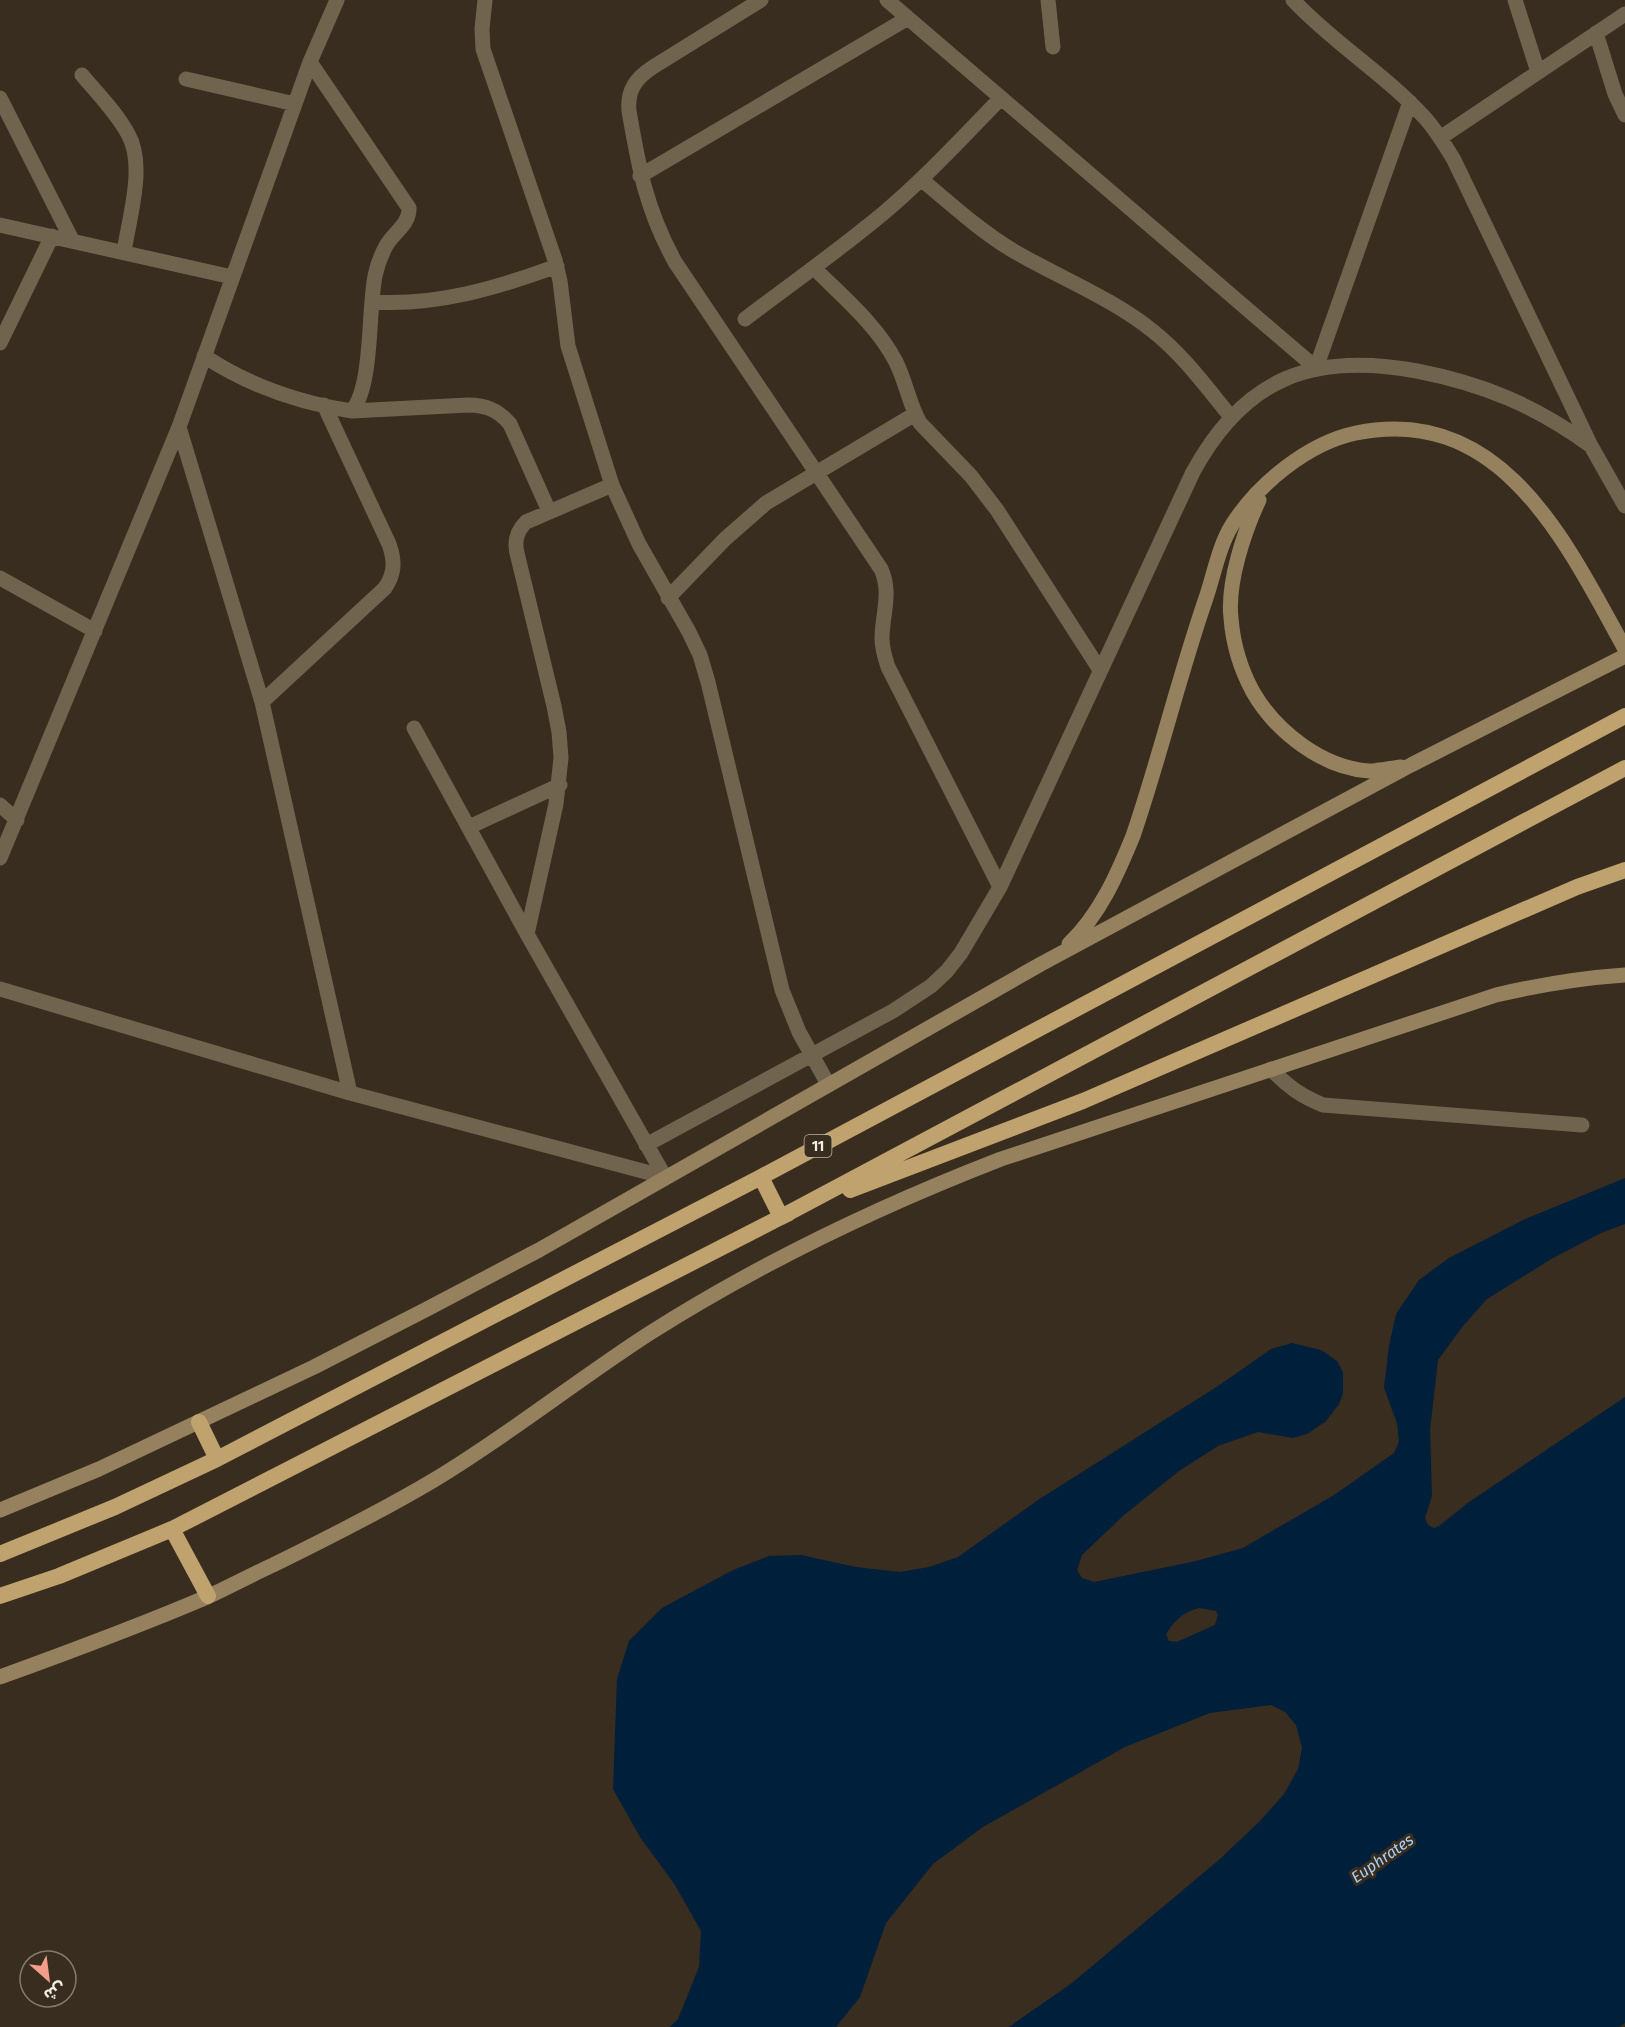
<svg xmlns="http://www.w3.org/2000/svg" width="1625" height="2027" font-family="'Fira Sans','Noto Sans Arabic',sans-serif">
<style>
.water{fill:#001f3b;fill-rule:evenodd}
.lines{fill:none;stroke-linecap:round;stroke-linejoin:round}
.minor{stroke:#71644e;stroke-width:15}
.secondary{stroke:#96815e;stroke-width:15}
.trunk{stroke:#c0a26e;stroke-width:16}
.labels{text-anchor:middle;stroke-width:6;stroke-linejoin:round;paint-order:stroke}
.shield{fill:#382d1e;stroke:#bcb4a9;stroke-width:1.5}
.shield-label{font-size:14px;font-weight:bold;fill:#f5eee5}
.water-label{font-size:16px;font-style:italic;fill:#a7cff5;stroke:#382d1e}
</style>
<rect width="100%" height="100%" fill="#382d1e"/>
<path class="water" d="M1625,1178v46l-24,9 -48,25 -66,41 -24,27 -25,34 -8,70 2,66 -7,22 3,7 6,3 5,-2 30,-24 156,-105v626l-6,4h-610l63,-44 148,-124 40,-38 24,-27 14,-25 4,-21 -6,-23 -11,-13 -14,-7 -61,8 -85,34 -142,80 -50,37 -47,59 -26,74 -24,30h-166l8,-8 21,-52 2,-36 -26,-46 -35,-48 -27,-48 4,-110 12,-38 33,-33 71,-38 36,-14 32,-1 55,12 44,5 29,-5 29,-10 80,-57 183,-116 50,-35 21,-6 29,7 16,11 6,11v22l-4,10 -13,17 -19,13 -14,4 -35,-6 -40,14 -39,25 -55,44 -42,40 -5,15 5,8 12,4 102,-21 47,-13 91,-53 60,-42 5,-11 -2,-19 -13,-35 5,-42 7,-32 23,-34 30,-22 74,-38zM1199,1608l17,3 2,4 -3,10 -38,17 -8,-1 -3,-7c9,-14 17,-22 33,-26z"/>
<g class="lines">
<path class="minor" d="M485,0l-3,29 1,20 72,211 5,21 8,65 44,139 27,59 50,88 11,23 8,27 74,308 17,42 29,52
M761,0l-108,67c-17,11 -26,23 -24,44 10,58 17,98 46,151l206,307c11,24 1,45 1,70 0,10 3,19 6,28l112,220
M887,0l429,368 94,-266
M1048,0l5,47
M1293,0c40,43 92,74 132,118 11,12 20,27 29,42l137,286 34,60
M1515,0l23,72
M1596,33l19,61 10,21
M310,62l99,146c1,16 -16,25 -23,38 -5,9 -9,20 -11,30 -7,35 -2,109 -23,135
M82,75c16,19 34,37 46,59 18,31 1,84 -4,118
M186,79l109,25
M0,98l72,142
M1440,138l185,-124
M640,176l268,-158
M922,180c29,24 57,50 90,70 46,27 100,48 142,82 30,24 53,56 77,85
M0,225l232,52
M814,268c29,29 63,57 82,94 10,20 13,42 24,61l51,53 26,34 103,160
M373,302c64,4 124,-14 184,-36
M745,319c47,-36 96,-70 141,-108 41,-35 77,-74 114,-112
M0,343l52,-107
M204,356c44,29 96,47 148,55l116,-6c18,0 30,5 42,19l39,87
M179,427l83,275 88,391
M0,578l95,53
M668,598l57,-59 41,-36 149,-89
M262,702l123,-114c10,-15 10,-27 4,-44l-65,-139
M414,728l113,206 138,243
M0,805l17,15
M469,827l91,-42
M0,858l179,-431 131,-365 27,-62
M527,934l29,-130 5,-46 -2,-26 -5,-26 -37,-153c-3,-13 0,-22 9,-31l86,-37
M0,989l350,104 315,84
M1271,1069c16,17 30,27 52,36l259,20
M646,1145l247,-134 38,-25 16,-15 14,-18 39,-66 193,-415c52,-95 120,-120 224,-101 67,13 119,35 174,75"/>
<path class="secondary" d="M1259,500c-15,32 -32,83 -28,118 2,26 10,52 22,74 23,40 70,76 116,79 10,0 22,-3 32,-4
M1069,944c31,-30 48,-69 64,-108 27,-79 46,-160 73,-238 8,-24 13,-52 26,-73 26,-41 76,-82 124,-92 146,-30 211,111 269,216
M0,1510l99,-41 215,-102 113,-58 112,-59 502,-286 370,-199 214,-109
M0,1677c69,-25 139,-51 207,-80 22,-10 44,-22 66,-32 55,-27 109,-54 161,-85 75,-45 143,-100 216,-147 112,-71 227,-126 351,-174l495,-164c43,-10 85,-17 129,-20"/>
<path class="trunk" d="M761,1177l20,40 8,-4
M850,1190l233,-89 494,-214 48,-17
M199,1422l18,37
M172,1529l36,67
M0,1554l115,-47 102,-48 544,-282 864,-461
M0,1596l59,-20 113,-47 609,-312 844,-449"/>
</g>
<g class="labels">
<rect class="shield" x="804.5" y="1135" width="27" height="22" rx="4.5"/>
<g class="shield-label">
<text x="818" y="1151">11</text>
</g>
<g class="water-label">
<text transform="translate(1382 1858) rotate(-35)" y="6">Euphrates</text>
</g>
</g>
<g transform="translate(48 1979) rotate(152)"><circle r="28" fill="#382d1e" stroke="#847a6e" stroke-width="1.5"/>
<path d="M0-4.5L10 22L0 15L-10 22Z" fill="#f49d8b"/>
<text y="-9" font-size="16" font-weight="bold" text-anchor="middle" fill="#f5eee5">ش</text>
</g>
</svg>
